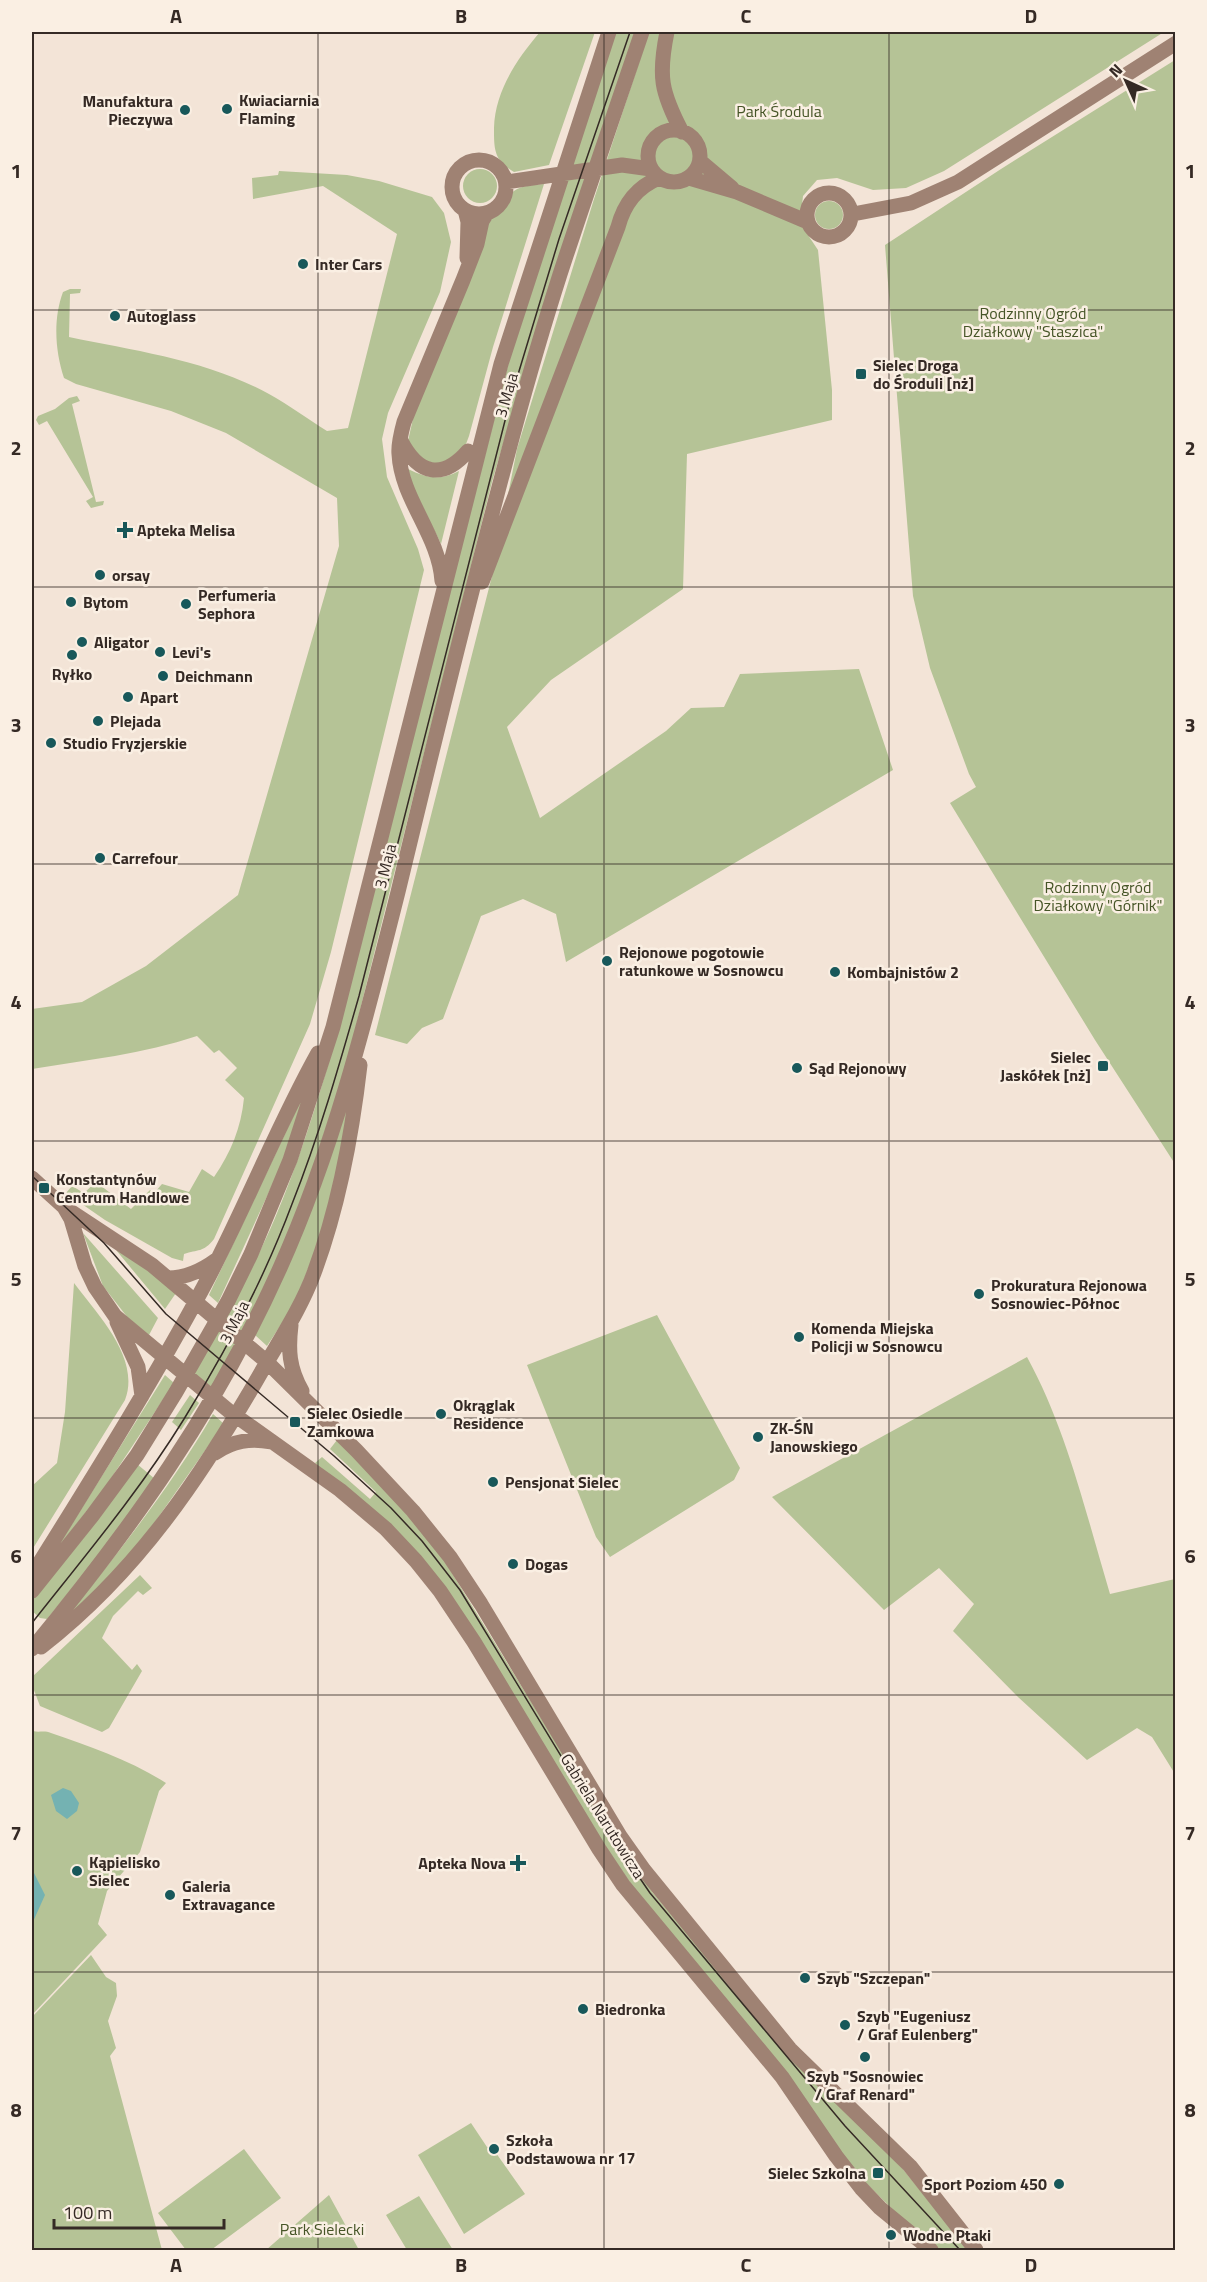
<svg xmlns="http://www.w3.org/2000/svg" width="1207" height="2282" font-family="'Titillium Web',sans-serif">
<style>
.green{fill:#b5c396}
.water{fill:#74b2b2}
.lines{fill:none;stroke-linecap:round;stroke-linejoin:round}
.secondary{stroke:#9f8273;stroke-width:15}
.tram{stroke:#352a25;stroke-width:1.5}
.grid{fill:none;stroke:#352a25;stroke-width:1.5;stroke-opacity:0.55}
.poi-dot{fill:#18585a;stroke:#faefe3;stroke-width:2}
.labels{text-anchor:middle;stroke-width:5;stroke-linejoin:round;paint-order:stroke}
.poi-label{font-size:16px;font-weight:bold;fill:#352a25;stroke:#faefe3;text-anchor:start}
.park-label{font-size:16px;fill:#465527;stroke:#faefe3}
.street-label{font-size:16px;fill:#352a25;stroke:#faefe3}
.neatline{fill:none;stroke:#352a25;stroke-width:2}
.grid-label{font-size:20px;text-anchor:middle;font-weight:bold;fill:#352a25}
</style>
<rect width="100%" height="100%" fill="#f3e4d7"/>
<path class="green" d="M540,32h55l-46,133 -35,7c-20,-12 -20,-22 -20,-44 1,-37 23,-69 46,-96z
M615,32h21l-85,248 -59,202 -147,588 -41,124 -39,94 -52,100 -19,-15c28,-51 58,-101 81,-155 22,-52 39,-105 55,-160l194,-755z
M649,32h515l-220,139 -38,17 -33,2 -36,-12 -20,2 -14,16 -3,27 18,27 14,140v30l-145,34 -4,135 -132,91 -44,47 33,91 126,-87 25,-23 33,-1 16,-33 119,-5 34,101 -327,192 -10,-48 -33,-15 -42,17 -38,103 -21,9 -15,16 -32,-9 117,-459 25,-127 77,-250z
M1175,60v1104l-80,-124 -145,-237 26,-16 -7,-13 -39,-106 -17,-72 -28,-351 116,-76z
M463 186a17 17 0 1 1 34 0a17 17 0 1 1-34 0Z
M279,171l68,4 32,6 53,16 12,16 7,29 -11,50 -52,121 -6,26 5,38 31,72 6,21 -93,382 -21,72 -96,215c-11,14 -16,10 -30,15l-1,7 -11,-3 -67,-38 -39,-27 6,-7 12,7 12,-11 35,27 19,-19 5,2 7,-8 27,8 13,-23 12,8c17,-25 27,-49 30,-79l-19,-18 12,-12 -18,-18 -5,3 -17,-17c-54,18 -110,24 -165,33v-60l50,-7 64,-36 92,-71 101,-349 -2,-48 -111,-65 -55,-22 -95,-27 -12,-6c-9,-27 -11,-59 -1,-86l7,-3h11l-1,4 -10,1 -1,43c67,14 138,23 200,57 20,11 39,25 58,37l21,-3 49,-194 -74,-48 -70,13 -1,-21 26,-3z
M544,184l-51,163 -24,89 -3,8 -22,20 -21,-2 -15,-21 6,-27 76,-198c14,-9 15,-18 24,-25 8,-6 21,-6 30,-7z
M815 215a14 14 0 1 1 28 0a14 14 0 1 1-28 0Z
M77,396l3,5 -8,3 24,98 8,-1 -1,4 -12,3 -5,-7 7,-4 -46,-76 -8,4 -3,-5 2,-4 17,-7 14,-11z
M408,469c18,9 33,12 51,2l-18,73 -28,-57z
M308,1085l-28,83 -62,135 -9,-8z
M355,1085l-31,142 -29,76 -28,43 -12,-11z
M83,1233l75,85 -9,17 -21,-17 -25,-32z
M116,1250l27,15 33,28 -11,16z
M74,1283c23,31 67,75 51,117l-93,150v-64l25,-23 8,-51z
M657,1315l83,153 -6,12 -124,77 -14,-20 -69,-172z
M1027,1357c40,73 59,157 83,237l65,-15v195l-23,-37 -15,-9 -50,32 -69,-63 -65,-66 21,-27 -35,-36 -55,42 -112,-113z
M165,1375l9,8 -72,109 -47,59z
M190,1395l9,8 -18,27 -9,-8z
M213,1414l10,9v2l-80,114 -17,20 -70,71c56,-70 112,-138 157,-216z
M337,1440l49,50 53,62 172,280 42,61 145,173 92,87 78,97h-27l-31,-23 -50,-50 -229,-293 -26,-38 -162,-261 -128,-122 7,-6 48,42 6,-7 -46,-43z
M137,1464l18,15 -58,79 -50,61 -7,-1 -8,-7v-11l53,-64z
M140,1575l12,13 -9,7 -5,-4 -25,25 -11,22 30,32 5,-6 5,7 -33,57 -7,4 -62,-26 -8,-21v-8z
M33,1731c6,2 11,-1 18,2 38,13 81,28 115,50l-7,8 -19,61 -33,39 -9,33 9,11 -75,80z
M91,1955l15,22 10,6 1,13 -9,25 8,27 -6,8 52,194h-130v-233z
M471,2123l16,24 4,-1 34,48 -61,40 -46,-79z
M244,2149l37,49 -70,52h-25l-28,-37z
M329,2195l30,55h-93z
M419,2196l34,54h-46l-21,-35z"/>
<path class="water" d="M63,1788l8,3 8,12 -2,8 -10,8 -11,-8 -5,-16z
M32,1869l13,26 -13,29z"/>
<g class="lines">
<path class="secondary" d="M667,32c-9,44 -6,60 15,100
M648 156a26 26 0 1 1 52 0a26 26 0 1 1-52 0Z
M452 187a27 27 0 1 1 54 0a27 27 0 1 1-54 0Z
M700,161l32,27
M689,178l48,14 71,30
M506,182l116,-17 29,4
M807 215a22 22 0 1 1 44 0a22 22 0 1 1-44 0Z
M465,210l3,12 -1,36
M853,214l58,-11 47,-21 218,-139
M401,441c17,33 41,40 67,10
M442,581c-3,-46 -41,-82 -43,-127 -1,-10 2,-21 5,-32l59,-142 14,-36 5,-23 5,-8
M482,582l136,-355c6,-23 19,-40 41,-49
M32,1178l32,29 88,58 115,97 90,89 56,60 37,46 31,47 139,232 24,34 146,179 120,117 66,84
M64,1207l7,12 14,47 10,21 20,29 114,95 111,79 46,39 30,32 24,30 34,51 125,207 24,36 159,192 54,79 25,32 19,20 51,42
M168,1278c18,0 33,-7 48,-18
M117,1322l21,45 4,29
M291,1325c-3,25 -2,43 11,66
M215,1453c18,-12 35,-15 56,-11
M32,1575c59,-95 119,-190 172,-289 41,-77 72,-158 114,-233
M32,1591l60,-75 45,-61 39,-63 52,-91 23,-47 39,-94 43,-133 168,-663 108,-332
M41,1647c97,-75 162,-173 222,-278 18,-31 39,-63 51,-96 25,-67 38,-138 46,-208
M32,1649c99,-120 184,-238 248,-381 54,-120 86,-249 118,-376 26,-108 52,-216 80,-324 27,-105 54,-209 88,-312 25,-75 51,-150 76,-224"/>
<path class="tram" d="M32,1176l72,67 62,71 168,142 57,52 31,33 38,49 140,230 50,73 195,233 115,124
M32,1623c52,-66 107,-131 152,-204 42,-68 80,-140 108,-215 27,-68 47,-138 67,-208l151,-595 49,-162 71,-207"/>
</g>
<path class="grid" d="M318,32v2218M604,32v2218M889,32v2218M32,310h1144M32,587h1144M32,864h1144M32,1141h1144M32,1418h1144M32,1695h1144M32,1972h1144"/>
<g class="poi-dot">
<circle cx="227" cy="109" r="6"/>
<circle cx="185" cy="110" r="6"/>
<circle cx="303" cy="264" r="6"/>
<circle cx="115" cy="316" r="6"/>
<rect x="855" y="368" width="12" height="12" rx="3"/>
<path d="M122 521h6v6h6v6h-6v6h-6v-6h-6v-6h6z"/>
<circle cx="100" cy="575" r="6"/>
<circle cx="71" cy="602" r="6"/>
<circle cx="186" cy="604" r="6"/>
<circle cx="82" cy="642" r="6"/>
<circle cx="160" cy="652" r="6"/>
<circle cx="72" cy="655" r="6"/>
<circle cx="163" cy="676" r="6"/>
<circle cx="128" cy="697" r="6"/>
<circle cx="98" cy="721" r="6"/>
<circle cx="51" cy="743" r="6"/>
<circle cx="100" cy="858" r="6"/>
<circle cx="607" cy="961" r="6"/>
<circle cx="835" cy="972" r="6"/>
<rect x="1097" y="1060" width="12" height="12" rx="3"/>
<circle cx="797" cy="1068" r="6"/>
<rect x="38" y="1182" width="12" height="12" rx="3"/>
<circle cx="979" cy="1294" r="6"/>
<circle cx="799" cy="1337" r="6"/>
<circle cx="441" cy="1414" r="6"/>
<rect x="289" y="1416" width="12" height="12" rx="3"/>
<circle cx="758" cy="1437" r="6"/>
<circle cx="493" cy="1482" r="6"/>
<circle cx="513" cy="1564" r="6"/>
<path d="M515 1854h6v6h6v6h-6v6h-6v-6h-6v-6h6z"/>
<circle cx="77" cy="1871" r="6"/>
<circle cx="170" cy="1895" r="6"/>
<circle cx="805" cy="1978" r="6"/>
<circle cx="583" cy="2009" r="6"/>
<circle cx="845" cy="2025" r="6"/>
<circle cx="865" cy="2057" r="6"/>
<circle cx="494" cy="2149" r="6"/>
<rect x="872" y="2167" width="12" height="12" rx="3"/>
<circle cx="1059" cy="2184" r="6"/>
<circle cx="891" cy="2235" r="6"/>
</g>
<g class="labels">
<g class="poi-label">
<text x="239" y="106">Kwiaciarnia<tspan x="239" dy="18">Flaming</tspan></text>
<text x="173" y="107" text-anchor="end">Manufaktura<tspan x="173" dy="18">Pieczywa</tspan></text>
<text x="315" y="270">Inter Cars</text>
<text x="127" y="322">Autoglass</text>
<text x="873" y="371">Sielec Droga<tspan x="873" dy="18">do Środuli [nż]</tspan></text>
<text x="137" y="536">Apteka Melisa</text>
<text x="112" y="581">orsay</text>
<text x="198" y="601">Perfumeria<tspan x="198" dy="18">Sephora</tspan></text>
<text x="83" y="608">Bytom</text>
<text x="94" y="648">Aligator</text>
<text x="172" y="658">Levi's</text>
<text x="72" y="680" text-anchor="middle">Ryłko</text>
<text x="175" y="682">Deichmann</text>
<text x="140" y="703">Apart</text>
<text x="110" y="727">Plejada</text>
<text x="63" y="749">Studio Fryzjerskie</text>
<text x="112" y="864">Carrefour</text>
<text x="619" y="958">Rejonowe pogotowie<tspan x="619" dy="18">ratunkowe w Sosnowcu</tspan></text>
<text x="847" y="978">Kombajnistów 2</text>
<text x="1091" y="1063" text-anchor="end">Sielec<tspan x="1091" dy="18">Jaskółek [nż]</tspan></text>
<text x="809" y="1074">Sąd Rejonowy</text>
<text x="56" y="1185">Konstantynów<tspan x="56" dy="18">Centrum Handlowe</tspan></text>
<text x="991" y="1291">Prokuratura Rejonowa<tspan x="991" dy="18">Sosnowiec-Północ</tspan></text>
<text x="811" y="1334">Komenda Miejska<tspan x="811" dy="18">Policji w Sosnowcu</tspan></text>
<text x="453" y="1411">Okrąglak<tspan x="453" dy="18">Residence</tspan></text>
<text x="307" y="1419">Sielec Osiedle<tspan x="307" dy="18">Zamkowa</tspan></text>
<text x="770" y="1434">ZK-ŚN<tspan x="770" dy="18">Janowskiego</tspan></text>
<text x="505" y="1488">Pensjonat Sielec</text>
<text x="525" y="1570">Dogas</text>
<text x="89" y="1868">Kąpielisko<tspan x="89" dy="18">Sielec</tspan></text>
<text x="506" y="1869" text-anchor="end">Apteka Nova</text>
<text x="182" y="1892">Galeria<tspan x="182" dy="18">Extravagance</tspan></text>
<text x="817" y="1984">Szyb "Szczepan"</text>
<text x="595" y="2015">Biedronka</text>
<text x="857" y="2022">Szyb "Eugeniusz<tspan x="857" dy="18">/ Graf Eulenberg"</tspan></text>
<text x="865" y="2082" text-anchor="middle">Szyb "Sosnowiec<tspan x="865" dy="18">/ Graf Renard"</tspan></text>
<text x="506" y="2146">Szkoła<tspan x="506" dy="18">Podstawowa nr 17</tspan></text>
<text x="866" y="2179" text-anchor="end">Sielec Szkolna</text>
<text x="1047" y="2190" text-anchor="end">Sport Poziom 450</text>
<text x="903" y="2241">Wodne Ptaki</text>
</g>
<g class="park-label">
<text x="779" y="117">Park Środula</text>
<text x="1033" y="319">Rodzinny Ogród<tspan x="1033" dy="18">Działkowy "Staszica"</tspan></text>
<text x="1098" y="893">Rodzinny Ogród<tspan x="1098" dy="18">Działkowy "Górnik"</tspan></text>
<text x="322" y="2235">Park Sielecki</text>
</g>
<g class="street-label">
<text transform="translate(506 395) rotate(-74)" y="6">3 Maja</text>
<text transform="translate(385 866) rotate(-76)" y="6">3 Maja</text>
<text transform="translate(234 1322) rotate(-63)" y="6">3 Maja</text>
<text transform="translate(603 1816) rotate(58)" y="6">Gabriela Narutowicza</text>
</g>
</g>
<rect width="1207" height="2282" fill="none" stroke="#faefe3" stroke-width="66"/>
<g transform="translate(1126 81) rotate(315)" stroke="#faefe3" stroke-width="4.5" paint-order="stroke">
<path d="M0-4.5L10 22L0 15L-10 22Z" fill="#352a25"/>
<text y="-9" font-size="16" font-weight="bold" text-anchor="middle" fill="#352a25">N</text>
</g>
<path d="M54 2219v9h170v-9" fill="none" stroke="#352a25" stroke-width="3"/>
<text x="63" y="2219" font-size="18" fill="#352a25" stroke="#faefe3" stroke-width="4.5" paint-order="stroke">100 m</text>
<rect x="33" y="33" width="1141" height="2216" class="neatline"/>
<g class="grid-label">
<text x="176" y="23">A</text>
<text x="461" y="23">B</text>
<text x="746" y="23">C</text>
<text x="1031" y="23">D</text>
<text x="16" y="178">1</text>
<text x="1190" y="178">1</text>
<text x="16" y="455">2</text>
<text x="1190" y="455">2</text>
<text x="16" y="732">3</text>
<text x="1190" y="732">3</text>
<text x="16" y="1009">4</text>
<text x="1190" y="1009">4</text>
<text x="16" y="1286">5</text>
<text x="1190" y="1286">5</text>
<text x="16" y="1563">6</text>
<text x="1190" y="1563">6</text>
<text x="16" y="1840">7</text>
<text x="1190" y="1840">7</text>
<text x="16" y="2117">8</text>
<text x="1190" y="2117">8</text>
<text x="176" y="2272">A</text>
<text x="461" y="2272">B</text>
<text x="746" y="2272">C</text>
<text x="1031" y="2272">D</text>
</g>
</svg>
